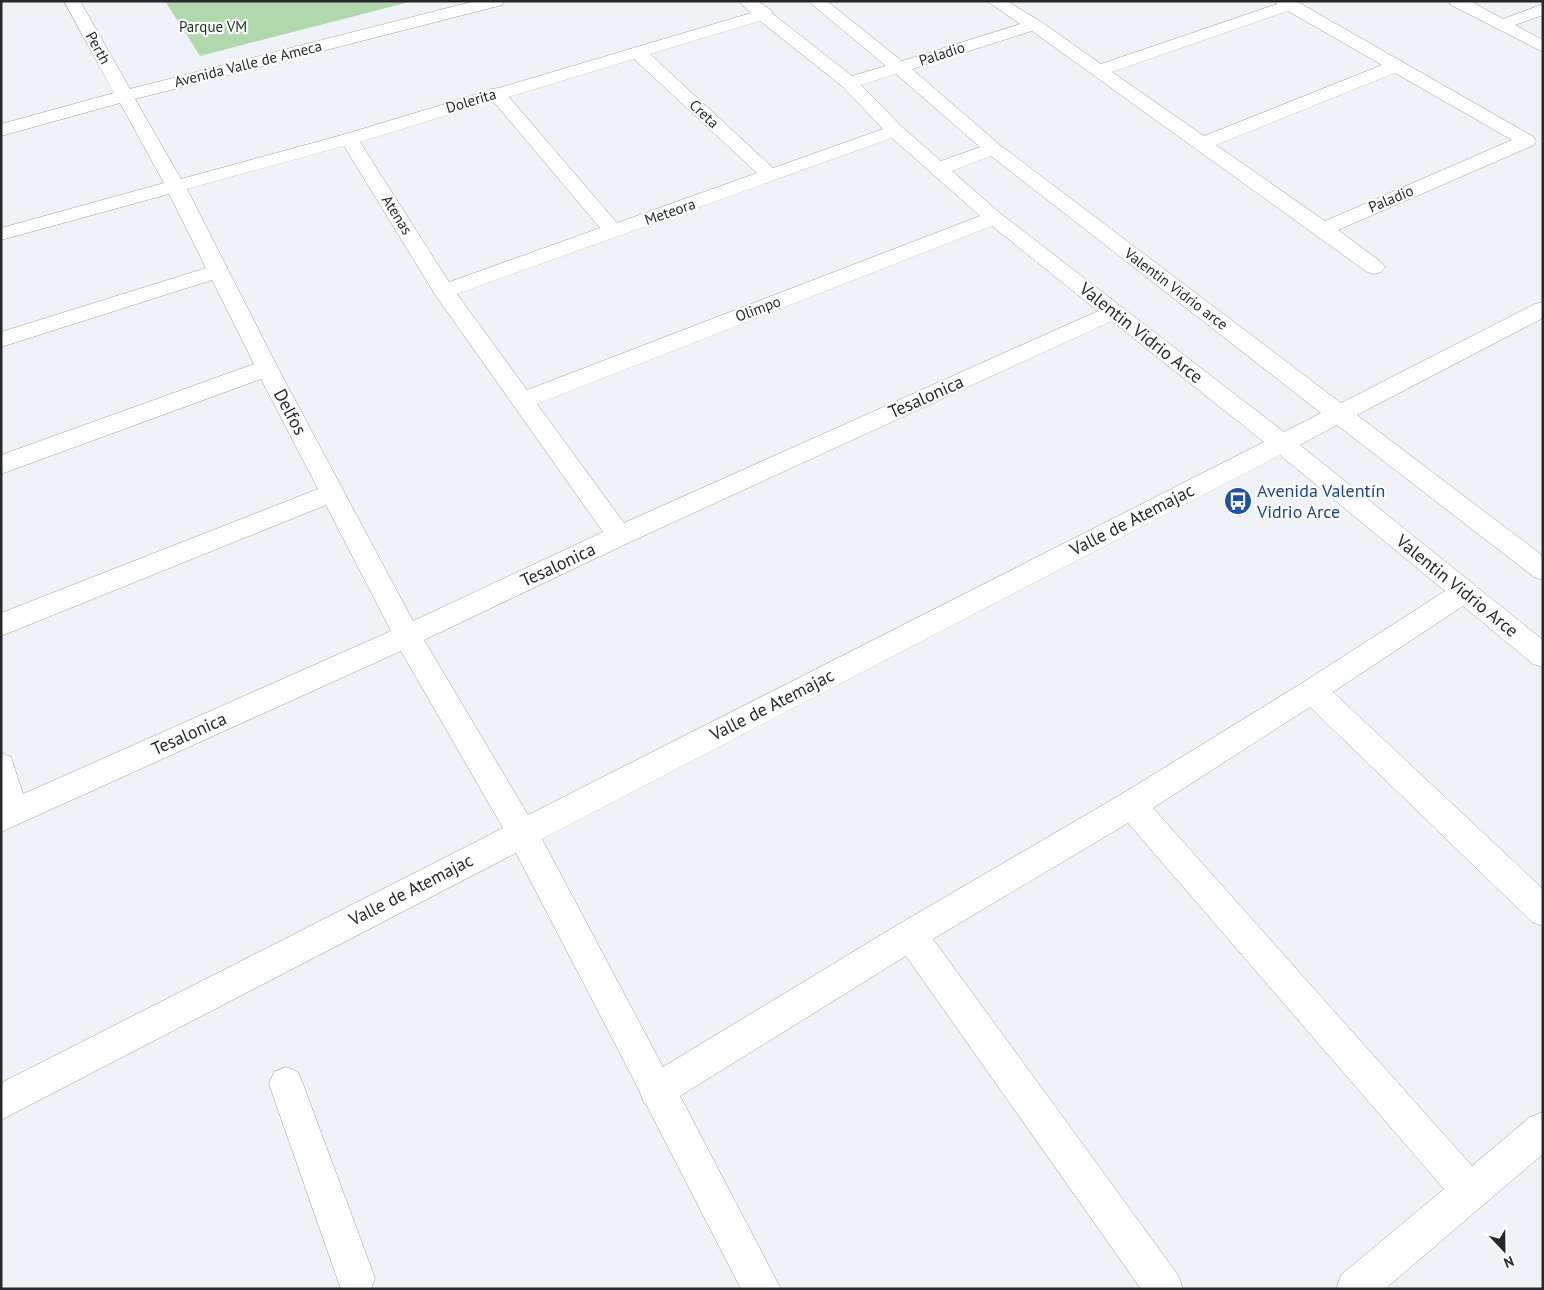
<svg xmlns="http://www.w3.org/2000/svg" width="1544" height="1290" font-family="'PT Sans',sans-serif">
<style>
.green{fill:#afd9ad}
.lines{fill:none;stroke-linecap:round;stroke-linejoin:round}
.minor-casing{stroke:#9c9ea3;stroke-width:1}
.minor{fill:#fff;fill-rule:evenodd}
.labels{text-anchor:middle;stroke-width:4.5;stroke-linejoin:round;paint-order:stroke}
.far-park-label{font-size:15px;fill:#0b3c0d;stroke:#fff}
.far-street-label{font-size:15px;fill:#27282a;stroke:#fff}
.street-label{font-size:18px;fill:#27282a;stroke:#fff}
.transit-label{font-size:18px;fill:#164399;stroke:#fff;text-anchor:start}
</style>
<rect width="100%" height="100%" fill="#eff2f7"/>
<path class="green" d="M165,1h248l-213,55z"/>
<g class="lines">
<g class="minor-casing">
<path id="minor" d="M64,1h16l50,88 345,-88h29l-2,4 -367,94 46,80 161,-44 146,-44 2,-2 9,-1 252,-75 -13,-12h19l14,9 2,4 79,62 34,-10 -78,-65h19l75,60 118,-37 -33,-23h20l33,20 61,43 176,-60 -2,-3h21l238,136 2,4 -2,4 -196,85 43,32 4,5 -4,5 -7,2 -7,-2 -335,-241 -120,38 88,76 341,258 194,-99 8,-2v16l-186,97 186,141v24l-9,-3 -197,-152 -37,20 243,195v27l-10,-3 -70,-58 -130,86 210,197v37l-11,-4 -222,-215 -157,101 319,358 58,-49 13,-5v42l-158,135h-49l5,-14 103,-86 -316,-366 -195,116 245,336 5,14h-42l-235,-333 -226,140 101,193h-40l-95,-185 -2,-1 -5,-13 -123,-237 -515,267v-37l502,-255 -102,-177 -400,181v-79l10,4 12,37 368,-163 -65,-126 -325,131v-23l317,-124 -57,-110 -260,95v-19l253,-91 -42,-84 -211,67v-15l205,-64 -37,-74 -168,46v-12l163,-45 -44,-80 -119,33v-12l113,-31zM1288,11l94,54 -178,71 -92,-64zM760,21l83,66 40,42 -110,39 -123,-114zM634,59l123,114 -140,50 -108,-126zM1395,73l117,67 -187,81 -109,-76zM896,74l84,73 -39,14 -39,-34 -41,-42zM493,101l107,127 -151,54 -89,-140zM892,138l88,78 -453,174 -70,-96zM344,146l92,150 167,236 -190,89 -135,-253 -91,-179zM991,156l330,257 -37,19 -283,-218 -49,-43zM992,226l106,85 -474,212 -87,-119zM1112,321l152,121 -736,373 -104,-175 204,-97zM1280,455l165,136 -143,92 -182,112 -221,129 -236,143 -121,-228z
M1449,1h21l33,18 40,-15v11l-28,10 28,15v12l-92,-47z
M286,1067l12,5 5,12 72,194 -4,11h-30l-4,-11 -68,-194 5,-12z"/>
</g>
<use href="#minor" class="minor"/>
</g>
<defs>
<g id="bus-disc" transform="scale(1.4375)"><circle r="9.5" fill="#1a4fb4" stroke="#fff"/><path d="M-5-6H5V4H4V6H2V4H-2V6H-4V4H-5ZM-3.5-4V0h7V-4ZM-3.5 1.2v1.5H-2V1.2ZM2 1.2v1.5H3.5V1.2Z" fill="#fff"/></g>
</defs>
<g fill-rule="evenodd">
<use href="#bus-disc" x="1238" y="501"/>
</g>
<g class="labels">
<g class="far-park-label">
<text x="213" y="32">Parque VM</text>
</g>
<g class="far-street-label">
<text transform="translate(98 48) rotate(61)" y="5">Perth</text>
<text transform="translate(942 54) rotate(-18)" y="5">Paladio</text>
<text transform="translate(248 64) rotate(-14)" y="5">Avenida Valle de Ameca</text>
<text transform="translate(471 101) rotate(-17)" y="5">Dolerita</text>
<text transform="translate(704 114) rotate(43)" y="5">Creta</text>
<text transform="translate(1391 199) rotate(-23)" y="5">Paladio</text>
<text transform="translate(670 212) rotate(-19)" y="5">Meteora</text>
<text transform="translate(397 215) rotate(58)" y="5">Atenas</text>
<text transform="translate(1176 289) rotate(37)" y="5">Valentin Vidrio arce</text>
<text transform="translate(758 309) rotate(-21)" y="5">Olimpo</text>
</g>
<g class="street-label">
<text transform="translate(1141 333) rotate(38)" y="6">Valentin Vidrio Arce</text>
<text transform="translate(926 397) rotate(-24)" y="6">Tesalonica</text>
<text transform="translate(290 412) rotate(62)" y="6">Delfos</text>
<text transform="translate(1132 520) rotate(-27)" y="6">Valle de Atemajac</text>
<text transform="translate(558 565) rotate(-25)" y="6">Tesalonica</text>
<text transform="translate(1457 586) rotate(39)" y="6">Valentin Vidrio Arce</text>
<text transform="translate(772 705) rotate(-27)" y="6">Valle de Atemajac</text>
<text transform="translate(189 734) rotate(-24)" y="6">Tesalonica</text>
<text transform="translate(411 890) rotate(-27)" y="6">Valle de Atemajac</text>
</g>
<g class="transit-label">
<text x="1257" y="497">Avenida Valentín<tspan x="1257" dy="21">Vidrio Arce</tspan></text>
</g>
</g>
<rect width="1544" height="1290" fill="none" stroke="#27282a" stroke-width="5"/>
<g transform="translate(1504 1250) rotate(158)" stroke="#ffffff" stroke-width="4" paint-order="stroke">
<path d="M0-4L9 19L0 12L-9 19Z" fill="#27282a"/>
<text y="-8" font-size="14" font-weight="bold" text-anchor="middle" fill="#27282a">N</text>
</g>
</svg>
